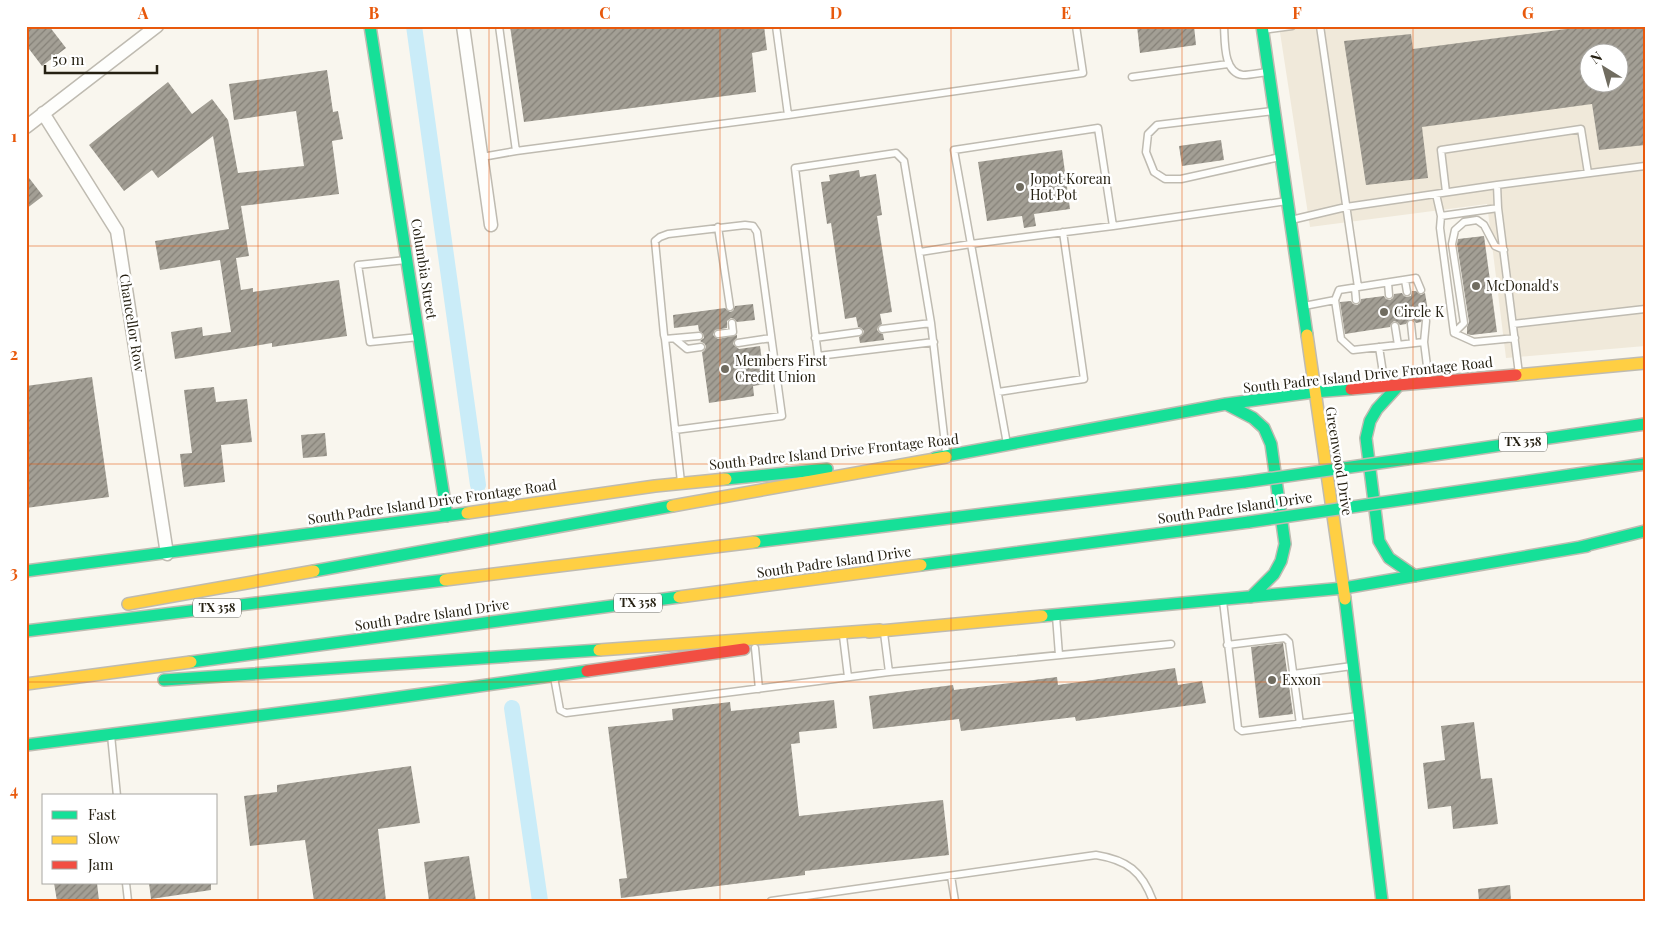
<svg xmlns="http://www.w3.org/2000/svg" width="1671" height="927" font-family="'Playfair Display',serif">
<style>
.commercial{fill:#f0e9da;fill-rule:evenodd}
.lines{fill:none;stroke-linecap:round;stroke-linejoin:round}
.canal{stroke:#caecf8;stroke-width:16}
.building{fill:url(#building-hatch);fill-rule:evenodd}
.lane-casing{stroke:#bfbbb1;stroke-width:9}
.street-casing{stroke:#bfbbb1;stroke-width:15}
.fast-casing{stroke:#bfbbb1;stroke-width:14}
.slow-casing{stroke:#bfbbb1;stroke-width:14}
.jam-casing{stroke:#bfbbb1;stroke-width:14}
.lane{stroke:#fefefc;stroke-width:6}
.street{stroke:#fefefc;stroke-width:12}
.fast{stroke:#16e098;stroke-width:11}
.slow{stroke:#ffcf43;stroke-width:11}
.jam{stroke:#f24e42;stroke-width:11}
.fast-bridge-casing{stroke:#bfbbb1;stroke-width:14;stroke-linecap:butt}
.fast-bridge{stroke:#16e098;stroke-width:11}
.grid{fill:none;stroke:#e8590c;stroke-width:1;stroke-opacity:0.55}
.poi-dot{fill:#706c60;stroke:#fff;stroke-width:2}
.labels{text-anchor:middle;stroke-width:5;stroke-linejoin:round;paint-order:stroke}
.shield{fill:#fff;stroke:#67645a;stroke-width:1}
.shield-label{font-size:12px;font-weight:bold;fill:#262113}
.poi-label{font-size:14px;fill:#262113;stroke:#fff;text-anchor:start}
.street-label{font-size:14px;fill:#262113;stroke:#fff}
.neatline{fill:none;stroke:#e8590c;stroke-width:2}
.grid-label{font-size:16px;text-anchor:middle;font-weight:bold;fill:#e8590c}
</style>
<defs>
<pattern id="building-hatch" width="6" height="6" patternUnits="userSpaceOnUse" patternTransform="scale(1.25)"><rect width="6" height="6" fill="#a39f95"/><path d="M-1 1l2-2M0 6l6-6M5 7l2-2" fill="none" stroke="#858178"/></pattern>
</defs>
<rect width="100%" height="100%" fill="#f9f6ee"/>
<path class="commercial" d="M1279,26h366v320l-139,12 -19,-154 -177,23zM1588,52h30v30h-30z"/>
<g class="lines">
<path class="canal" d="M414,26l64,459
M512,708l28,193"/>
</g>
<path class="building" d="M26,26h23l17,22 -24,18 -16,-21z
M510,26h254l3,24 -15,3 4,39 -232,30z
M1137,26h57l2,19 -56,8z
M1589,26h56v119l-46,5 -7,-46 -170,23 6,51 -62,7 -22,-144 67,-7 2,15zM1588,52h30v30h-30z
M327,70l6,42 5,-1 5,28 -11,2 7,53 -98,12 8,50 -13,2 5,32 12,-2v4l86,-12 8,56 -75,11v-4l-97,16 -4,-27 31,-5 1,9 28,-4 -11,-72 -60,10 -5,-29 74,-12 -16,-93 -55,42 -6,-8 -28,21 -35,-46 79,-63 24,32 20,-15 16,21 10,53 66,-7 -8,-55 -62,9 -5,-36z
M1221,140l3,20 -42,6 -3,-20z
M1062,150l8,59 -36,5 2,12 -12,2 -2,-12 -35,5 -9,-59z
M859,170l1,7 16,-3 6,41 -5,1 15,96 -12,2 2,10 -4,3 -1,3 3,3 3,1 1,6 -24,3 -1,-6 4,-3 1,-3 -3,-3 -3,-1 -2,-10 -11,2 -14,-96 -4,1 -6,-42 9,-1 -1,-6z
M26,174l17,22 -17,13z
M1484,236l13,96 -26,3 -4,-1v-7l2,-5 -12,-78 1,-5z
M1412,291h4l5,4 4,-2 4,24h-5l-3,5 -5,1 -3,-3 -3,-1 -4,5 -6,1 -3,-3 -3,-1 -3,3 -1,3 -45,7 -5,-32 11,-1 2,3 4,1 3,-2 1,-4 23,-3 2,3 4,1 3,-2 1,-4 8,-1 2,3 3,1 4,-1z
M753,304l2,16 -18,2 -3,-3 -3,-1 -4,3v7l-12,2 -2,5 5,4 19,-4v3l-3,3 -1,3 6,5 21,-3 5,38 -12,2 1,10 -45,7 -7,-51 2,-1 2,-4 -1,-3 -5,-3 4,-3 -1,-4 -4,-3 -1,-6 -24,3 -1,-13 52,-7 5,4 3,-1 2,-5z
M92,377l17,120 -83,11v-122z
M214,387l2,15 31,-3 5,43 -31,3 4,37 -41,5 -4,-33 12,-1 -8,-63z
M325,433l2,23 -24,2 -2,-23z
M1283,643l10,71 -34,4 -8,-71z
M1175,668l3,17 24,-4 4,22 -130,18 -1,-4 -114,14 -2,-12 -86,10 -4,-33 84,-11 1,5 103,-13 1,8z
M834,700l3,28 -38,4 1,11 -9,1 8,72 144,-16 6,55 -144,16v4l-184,23 -2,-19 8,-1 -19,-151 65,-7 -1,-11 58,-7 1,9z
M1474,722l7,57 11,-1 6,46 -45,5 -2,-23 -23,3 -5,-46 22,-3 -4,-34z
M411,766l9,57 -42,6 8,72h-72l-9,-61 -55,6 -6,-50 33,-4v-7z
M469,856l7,45h-47l-5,-39z
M54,883h43l2,18h-42z
M149,883h62v7l-60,9z
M1510,885l1,16h-32l-1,-12z"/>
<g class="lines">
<g class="lane-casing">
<path id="lane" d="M499,26l17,125 272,-36
M776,26l12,89 295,-42 -7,-47
M1224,26c1,15 -1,47 19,49 7,0 16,-2 24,-3
M1320,26l38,261
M1263,30l29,-4
M1132,77l96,-13
M1273,111l-116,14 -9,9 -2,18 8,20 11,7h16l99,-22
M482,157l34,-6
M1446,192l-5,-42 140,-21 7,44
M1436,194l5,22 -1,12 14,105 20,9 41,-4
M1441,216l57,-8
M1291,220l55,-13 151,-22
M1113,226l174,-25
M718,227l12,80
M920,252l51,-8 142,-18 -15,-98 -144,22 53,294
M406,260l-48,5 12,77 49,-5
M1405,280l2,12
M1388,283l1,12
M1355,288l1,12
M1421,290l-5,-12 -77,12 -4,10 6,39 12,11 71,-8 5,40
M1304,306l31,-6
M1411,324l2,19
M1513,324l132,-15
M1395,326l3,19
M882,329l49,-6
M1454,333l10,-10 -12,-79 3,-14 9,-8 13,-2 7,5 11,21 9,4
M718,334l15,-2 -1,-9
M815,338l44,-6
M665,339l34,-3
M675,339l12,10 14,-2
M934,342l-116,14 -23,-188 101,-15 8,8 27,162 15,130
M1424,342l2,-21
M738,343l33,-5
M1379,347l6,39
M1519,374l-21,-166 -1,-23 148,-19
M998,392l86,-13 -21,-147
M675,430l107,-14 -25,-184 -4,-6 -8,-1 -77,9 -8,3 -5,4 9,94 1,4 16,143
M1223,601l15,127 4,3 116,-15
M1056,616l3,39
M884,633l5,39
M843,636l5,41
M1227,645l58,-7 4,4 11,82
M755,648l4,41
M1293,674l59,-8
M554,677l6,33 6,3 323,-41 282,-28
M111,735l6,61
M951,876l4,25
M126,883l2,18
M771,901l325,-46c31,5 46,16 57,46"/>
</g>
<g class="street-casing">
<path id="street" d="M463,26l28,199
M43,113l74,118 50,323
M26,127l131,-101"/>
</g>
<g class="fast-casing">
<path id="fast" d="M370,26l77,490
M1262,26l45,309
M1398,386l-21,23 -7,12 -4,17 13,103 10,17 26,18
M1226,404l27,14 11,10 7,16 14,100 -4,17 -7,13 -23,23
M935,458l291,-54 88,-12 37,-3
M1407,459l238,-35
M726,479l101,-10
M1414,498l231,-34
M755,542l490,-60
M1576,548l69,-17
M921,565l328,-43
M26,571l441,-58
M314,571l358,-65
M1345,599l37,302
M1042,616l302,-28 243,-42
M26,631l419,-51
M191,662l488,-65
M164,680l435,-30
M26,745l317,-40 244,-34"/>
</g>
<g class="slow-casing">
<path id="slow" d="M1307,335l38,264
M1516,375l129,-12
M672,506l274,-49
M467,513l188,-27 71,-7
M445,580l310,-38
M679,597l242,-32
M128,604l186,-33
M869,632l173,-16
M599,650l281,-20
M26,684l165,-22"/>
</g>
<g class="jam-casing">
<path id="jam" d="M1351,389l165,-14
M587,671l157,-22"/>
</g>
<use href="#lane" class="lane"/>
<use href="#street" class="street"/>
<use href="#fast" class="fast"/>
<use href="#slow" class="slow"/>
<use href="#jam" class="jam"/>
<g class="fast-bridge-casing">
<path id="fast-bridge" d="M1245,482l162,-23
M1249,522l165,-24"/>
</g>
<use href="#fast-bridge" class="fast-bridge"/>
</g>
<path class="grid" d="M258,26v875M489,26v875M720,26v875M951,26v875M1182,26v875M1413,26v875M26,246h1619M26,464h1619M26,682h1619"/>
<g class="poi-dot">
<circle cx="1020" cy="187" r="5"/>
<circle cx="1476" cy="286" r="5"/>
<circle cx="1384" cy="312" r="5"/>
<circle cx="725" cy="369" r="5"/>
<circle cx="1272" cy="680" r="5"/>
</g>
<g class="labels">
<g class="shield">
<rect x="1499" y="432.5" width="48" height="19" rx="4"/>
<rect x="614" y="593.5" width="48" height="19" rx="4"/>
<rect x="193" y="598.5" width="48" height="19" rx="4"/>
</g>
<g class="shield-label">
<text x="1523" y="446">TX 358</text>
<text x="638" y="607">TX 358</text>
<text x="217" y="612">TX 358</text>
</g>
<g class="poi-label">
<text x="1030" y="184">Jopot Korean<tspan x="1030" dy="16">Hot Pot</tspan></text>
<text x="1486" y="291">McDonald's</text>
<text x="1394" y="317">Circle K</text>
<text x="735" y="366">Members First<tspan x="735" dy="16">Credit Union</tspan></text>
<text x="1282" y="685">Exxon</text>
</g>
<g class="street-label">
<text transform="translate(424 269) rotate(81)" y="5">Columbia Street</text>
<text transform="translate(132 323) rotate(81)" y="5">Chancellor Row</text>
<text transform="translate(1368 375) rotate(-6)" y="5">South Padre Island Drive Frontage Road</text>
<text transform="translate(834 452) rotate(-6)" y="5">South Padre Island Drive Frontage Road</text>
<text transform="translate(1339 461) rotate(81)" y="5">Greenwood Drive</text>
<text transform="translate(432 502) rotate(-8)" y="5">South Padre Island Drive Frontage Road</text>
<text transform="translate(1235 508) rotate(-8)" y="5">South Padre Island Drive</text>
<text transform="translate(834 562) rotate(-8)" y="5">South Padre Island Drive</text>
<text transform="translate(432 615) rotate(-8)" y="5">South Padre Island Drive</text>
</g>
</g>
<rect width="1671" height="927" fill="none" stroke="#ffffff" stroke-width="55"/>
<rect x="42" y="794" width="175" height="90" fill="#ffffff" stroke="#a8a6a1"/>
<rect x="52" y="811" width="25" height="8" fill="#16e098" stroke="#a8a6a1"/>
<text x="88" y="820" font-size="15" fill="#262113">Fast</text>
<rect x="52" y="836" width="25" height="8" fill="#ffcf43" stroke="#a8a6a1"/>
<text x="88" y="844" font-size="15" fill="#262113">Slow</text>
<rect x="52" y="861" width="25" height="8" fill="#f24e42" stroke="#a8a6a1"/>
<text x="88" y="870" font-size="15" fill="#262113">Jam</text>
<g transform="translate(1604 68) rotate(323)"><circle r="24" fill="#ffffff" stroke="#a8a6a1"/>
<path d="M0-4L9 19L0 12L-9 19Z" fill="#706c60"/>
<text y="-8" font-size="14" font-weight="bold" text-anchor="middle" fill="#262113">N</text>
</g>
<path d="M45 65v8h112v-8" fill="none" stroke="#262113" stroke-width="2.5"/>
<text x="52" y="65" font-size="15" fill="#262113" stroke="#ffffff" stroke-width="4" paint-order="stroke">50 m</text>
<rect x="28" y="28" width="1616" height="872" class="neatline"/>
<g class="grid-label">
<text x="143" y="19">A</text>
<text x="374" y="19">B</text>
<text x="605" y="19">C</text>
<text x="836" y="19">D</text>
<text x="1066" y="19">E</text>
<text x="1297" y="19">F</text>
<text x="1528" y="19">G</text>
<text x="14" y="142">1</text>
<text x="14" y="360">2</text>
<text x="14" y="578">3</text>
<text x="14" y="796">4</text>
</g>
</svg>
